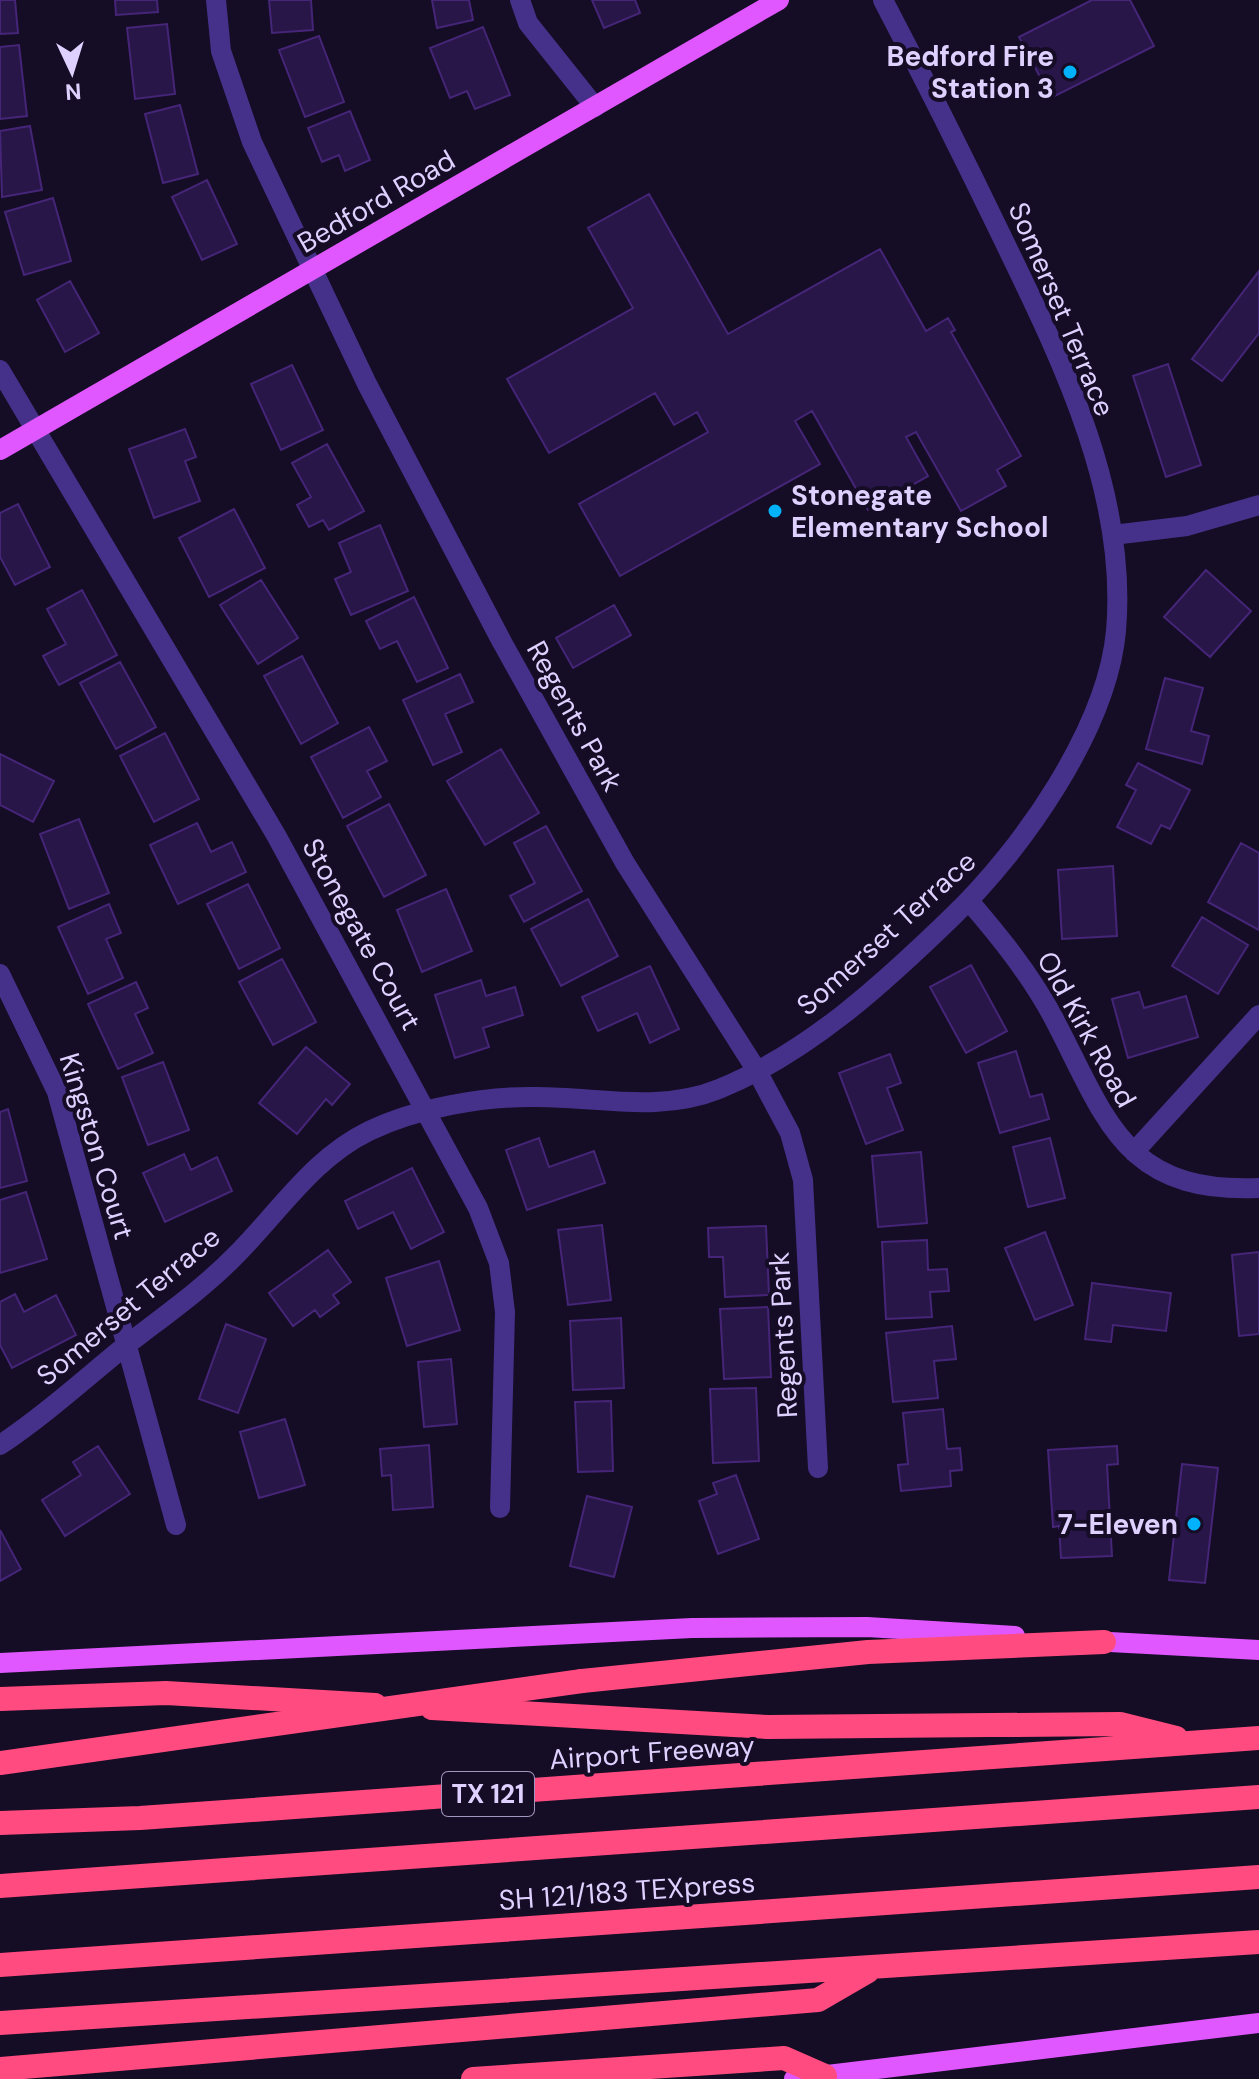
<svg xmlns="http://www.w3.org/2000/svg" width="1259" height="2079" font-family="'DM Sans',sans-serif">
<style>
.building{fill:#291648;stroke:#452577;stroke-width:2}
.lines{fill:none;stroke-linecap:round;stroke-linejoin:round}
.minor{stroke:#453189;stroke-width:20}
.major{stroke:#e057ff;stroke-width:20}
.highway{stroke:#ff4b7f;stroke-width:24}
.highway-bridge{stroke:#ff4b7f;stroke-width:24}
.poi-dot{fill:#00b2fb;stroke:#150c25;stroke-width:3}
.labels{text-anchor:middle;stroke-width:8;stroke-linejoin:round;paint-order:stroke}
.shield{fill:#150c25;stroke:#a295be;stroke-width:2}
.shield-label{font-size:26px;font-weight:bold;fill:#ded0ff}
.poi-label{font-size:28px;font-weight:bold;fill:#ded0ff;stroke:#150c25;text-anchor:end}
.street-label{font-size:28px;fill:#ded0ff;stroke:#150c25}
</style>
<rect width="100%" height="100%" fill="#150c25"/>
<path class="building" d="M0,0h15l3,33 -18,1z
M115,0h42l1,12 -42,3z
M269,0h42l2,30 -41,3z
M432,0h37l4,20 -36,8z
M592,0h43l5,13 -36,15z
M1092,0h38l24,46 -103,52 -32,-61z
M167,24l8,70 -40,5 -8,-71z
M483,27l27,68 -35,14 -8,-18 -17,7 -20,-50z
M319,36l25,66 -39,15 -26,-67z
M19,45l8,71 -27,3v-72z
M180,105l18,69 -35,9 -18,-69z
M350,111l20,49 -25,11 -6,-16 -17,7 -14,-34z
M30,126l12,64 -40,7 -2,-66z
M207,180l30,64 -35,16 -30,-63z
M649,194l79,140 152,-85 46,82 22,-13 7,12 -4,2 70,124 -24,14 9,16 -45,25 -45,-79 -10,5 22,39 -60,34 -56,-99 -17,10 25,43 -200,112 -41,-72 129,-72 -11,-20 -23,13 -19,-32 -106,60 -42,-74 126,-71 -45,-80z
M53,198l18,63 -47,14 -19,-63z
M1259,271v62l-37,48 -30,-22z
M70,281l29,52 -34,19 -28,-52z
M1168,364l33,101 -35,12 -33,-101z
M292,365l31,65 -42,20 -30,-66z
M185,429l11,28 -11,4 15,40 -46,17 -25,-69z
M327,444l37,67 -35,19 -6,-10 -14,7 -12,-22 14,-8 -19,-34z
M18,504l32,63 -35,18 -15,-28v-44z
M234,509l31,59 -56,29 -30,-59z
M380,525l28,66 -57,24 -16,-36 16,-7 -12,-29z
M1206,570l45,41 -41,46 -46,-40z
M261,580l37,58 -40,26 -38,-59z
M82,590l35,65 -58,30 -16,-29 23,-12 -19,-35z
M414,597l34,71 -31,14 -20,-41 -17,8 -14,-28z
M614,605l17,30 -58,33 -17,-30z
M302,656l36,67 -37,21 -37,-68z
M120,662l36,65 -40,22 -36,-66z
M460,674l13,28 -28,12 17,38 -29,13 -30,-65z
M1165,678l38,10 -12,43 18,5 -7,28 -56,-15z
M369,727l18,34 -20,10 14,26 -38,21 -32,-61z
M165,733l34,66 -45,23 -34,-66z
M501,749l38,64 -54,32 -38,-64z
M0,754l54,27 -21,41 -33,-17z
M1138,763l52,27 -20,39 -9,-4 -10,19 -34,-17 19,-37 -10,-5z
M389,804l37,71 -42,22 -37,-71z
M79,819l30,74 -40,16 -29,-75z
M197,823l14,29 21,-10 14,30 -68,32 -28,-59z
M546,826l36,65 -58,31 -14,-26 25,-13 -21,-40z
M1241,843l18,10v77l-51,-28z
M1113,866l4,70 -55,3 -4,-69z
M248,884l32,64 -41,21 -32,-65z
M446,889l26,62 -50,21 -25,-62z
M588,899l30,57 -57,30 -30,-57z
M109,904l12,29 -15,6 17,39 -35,16 -30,-67z
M1202,917l46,28 -30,49 -46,-28z
M282,959l34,63 -43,23 -34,-63z
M971,965l36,66 -41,22 -36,-66z
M650,966l29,63 -29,14 -13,-30 -39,18 -16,-34z
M481,980l5,16 29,-9 8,28 -40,13 6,19 -34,11 -20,-63z
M136,982l12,26 -13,6 18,39 -35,16 -30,-65z
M1139,992l5,16 42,-12 12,41 -70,21 -16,-59z
M306,1047l44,37 -18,21 -6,-6 -29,35 -38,-31z
M1016,1051l14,46 12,-3 7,25 -49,14 -22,-70z
M890,1054l11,29 -14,5 16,42 -37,14 -27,-71z
M163,1062l26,68 -41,15 -26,-68z
M8,1109l19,72 -27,7v-76z
M539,1138l10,29 45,-16 11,32 -78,27 -21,-60z
M1050,1138l15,60 -37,9 -15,-60z
M921,1152l6,71 -49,4 -6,-71z
M184,1154l7,16 26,-13 15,34 -67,31 -22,-49z
M412,1168l32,64 -33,17 -18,-37 -35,17 -13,-28z
M26,1192l21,67 -47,14v-73z
M602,1225l9,75 -43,5 -10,-75z
M766,1226l3,69 -44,2 -2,-40h-14l-1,-29z
M1045,1232l28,73 -38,15 -30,-72z
M927,1240l1,30 19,-1 2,22 -19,1 2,25 -46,2 -4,-77z
M328,1250l23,32 -18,13 6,8 -19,14 -5,-7 -22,16 -24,-33z
M1259,1252v82l-20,2 -7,-81z
M439,1261l21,69 -53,16 -21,-68z
M1092,1283l79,10 -5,38 -53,-6 -2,17 -26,-3z
M15,1294l9,18 32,-17 20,40 -64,33 -12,-23v-43z
M768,1307l3,70 -47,2 -4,-70z
M621,1318l3,70 -51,2 -3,-69z
M226,1324l40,15 -28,74 -39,-14z
M952,1326l4,33 -22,2 4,37 -45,4 -7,-69z
M451,1359l6,65 -33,3 -6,-65z
M756,1388l3,73 -46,2 -3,-74z
M611,1401l2,70 -35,1 -3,-70z
M943,1409l4,40 13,-1 2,22 -12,1 1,15 -50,5 -3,-26 10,-1 -5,-51z
M285,1419l20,66 -46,13 -19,-66z
M429,1445l4,62 -40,3 -2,-35 -9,1 -2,-27z
M98,1446l32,48 -65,42 -23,-36 39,-25 -8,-13z
M1117,1446l1,18 -11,1 5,91 -51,2 -2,-32 -6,1 -5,-77z
M1182,1464l36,4 -13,115 -36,-3z
M736,1475l23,64 -41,15 -19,-53 18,-7 -4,-11z
M587,1496l45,11 -18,70 -44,-11z
M0,1530l21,39 -21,12z"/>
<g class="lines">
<path class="minor" d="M216,0l5,51 31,91 115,242 135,258 123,221 132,208 33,62 13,47 15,288
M520,0l8,23 67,84
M0,370l276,465 202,373 21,55 6,49 -5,196
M1113,535l74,-9 72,-21
M969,901c31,36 60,72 83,114 54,102 70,179 207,173
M0,974l57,118 119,433
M1134,1152l125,-137
M0,1445c42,-28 80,-62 119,-94 39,-31 82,-60 117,-96 43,-43 77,-97 133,-124 48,-23 115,-35 168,-34 62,0 123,16 182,-8 89,-36 165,-106 233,-172 70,-67 155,-188 164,-286 12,-137 -54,-270 -112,-390 -39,-81 -79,-161 -121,-241"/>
<path class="major" d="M0,450l779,-450
M1091,1641l168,9
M0,1663l692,-35 175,-1 148,9
M794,2079l465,-56"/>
<path class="highway" d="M582,1681l286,-29 236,-10
M0,1699l166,-6 209,12
M432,1708l336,19 352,-3 56,14
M0,1823l140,-5 1119,-80
M0,1886l1259,-89
M0,1965l1259,-88
M0,2023l1259,-81
M0,2069l818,-69 50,-29
M473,2079l311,-21 41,18"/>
<path class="highway-bridge" d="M0,1763l582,-82"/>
</g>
<g class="poi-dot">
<circle cx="1070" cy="72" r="8"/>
<circle cx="775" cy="511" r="8"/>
<circle cx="1194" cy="1524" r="8"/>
</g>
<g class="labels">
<rect class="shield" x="442" y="1772" width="92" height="44" rx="6"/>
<g class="shield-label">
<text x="488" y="1803">TX 121</text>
</g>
<g class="poi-label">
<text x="1054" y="66">Bedford Fire<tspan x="1054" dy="32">Station 3</tspan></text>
<text x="791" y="505" text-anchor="start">Stonegate<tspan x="791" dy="32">Elementary School</tspan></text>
<text x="1178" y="1534">7-Eleven</text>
</g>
<g class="street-label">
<text transform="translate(376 201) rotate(-30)" y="10">Bedford Road</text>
<text transform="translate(1062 309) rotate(67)" y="10">Somerset Terrace</text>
<text transform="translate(575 716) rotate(61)" y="10">Regents Park</text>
<text transform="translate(886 933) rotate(-42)" y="10">Somerset Terrace</text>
<text transform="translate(362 934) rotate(61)" y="10">Stonegate Court</text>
<text transform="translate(1087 1029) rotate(61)" y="10">Old Kirk Road</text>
<text transform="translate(97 1146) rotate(73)" y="10">Kingston Court</text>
<text transform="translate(128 1306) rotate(-40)" y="10">Somerset Terrace</text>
<text transform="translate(783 1335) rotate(-93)" y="10">Regents Park</text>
<text transform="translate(652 1752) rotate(-4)" y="10">Airport Freeway</text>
<text transform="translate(627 1891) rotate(-4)" y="10">SH 121/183 TEXpress</text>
</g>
</g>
<g transform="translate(72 72) rotate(176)" stroke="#150c25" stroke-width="6" paint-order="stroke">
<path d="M0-6L14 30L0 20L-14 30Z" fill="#ded0ff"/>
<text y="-12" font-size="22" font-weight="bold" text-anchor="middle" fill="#ded0ff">N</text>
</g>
</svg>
